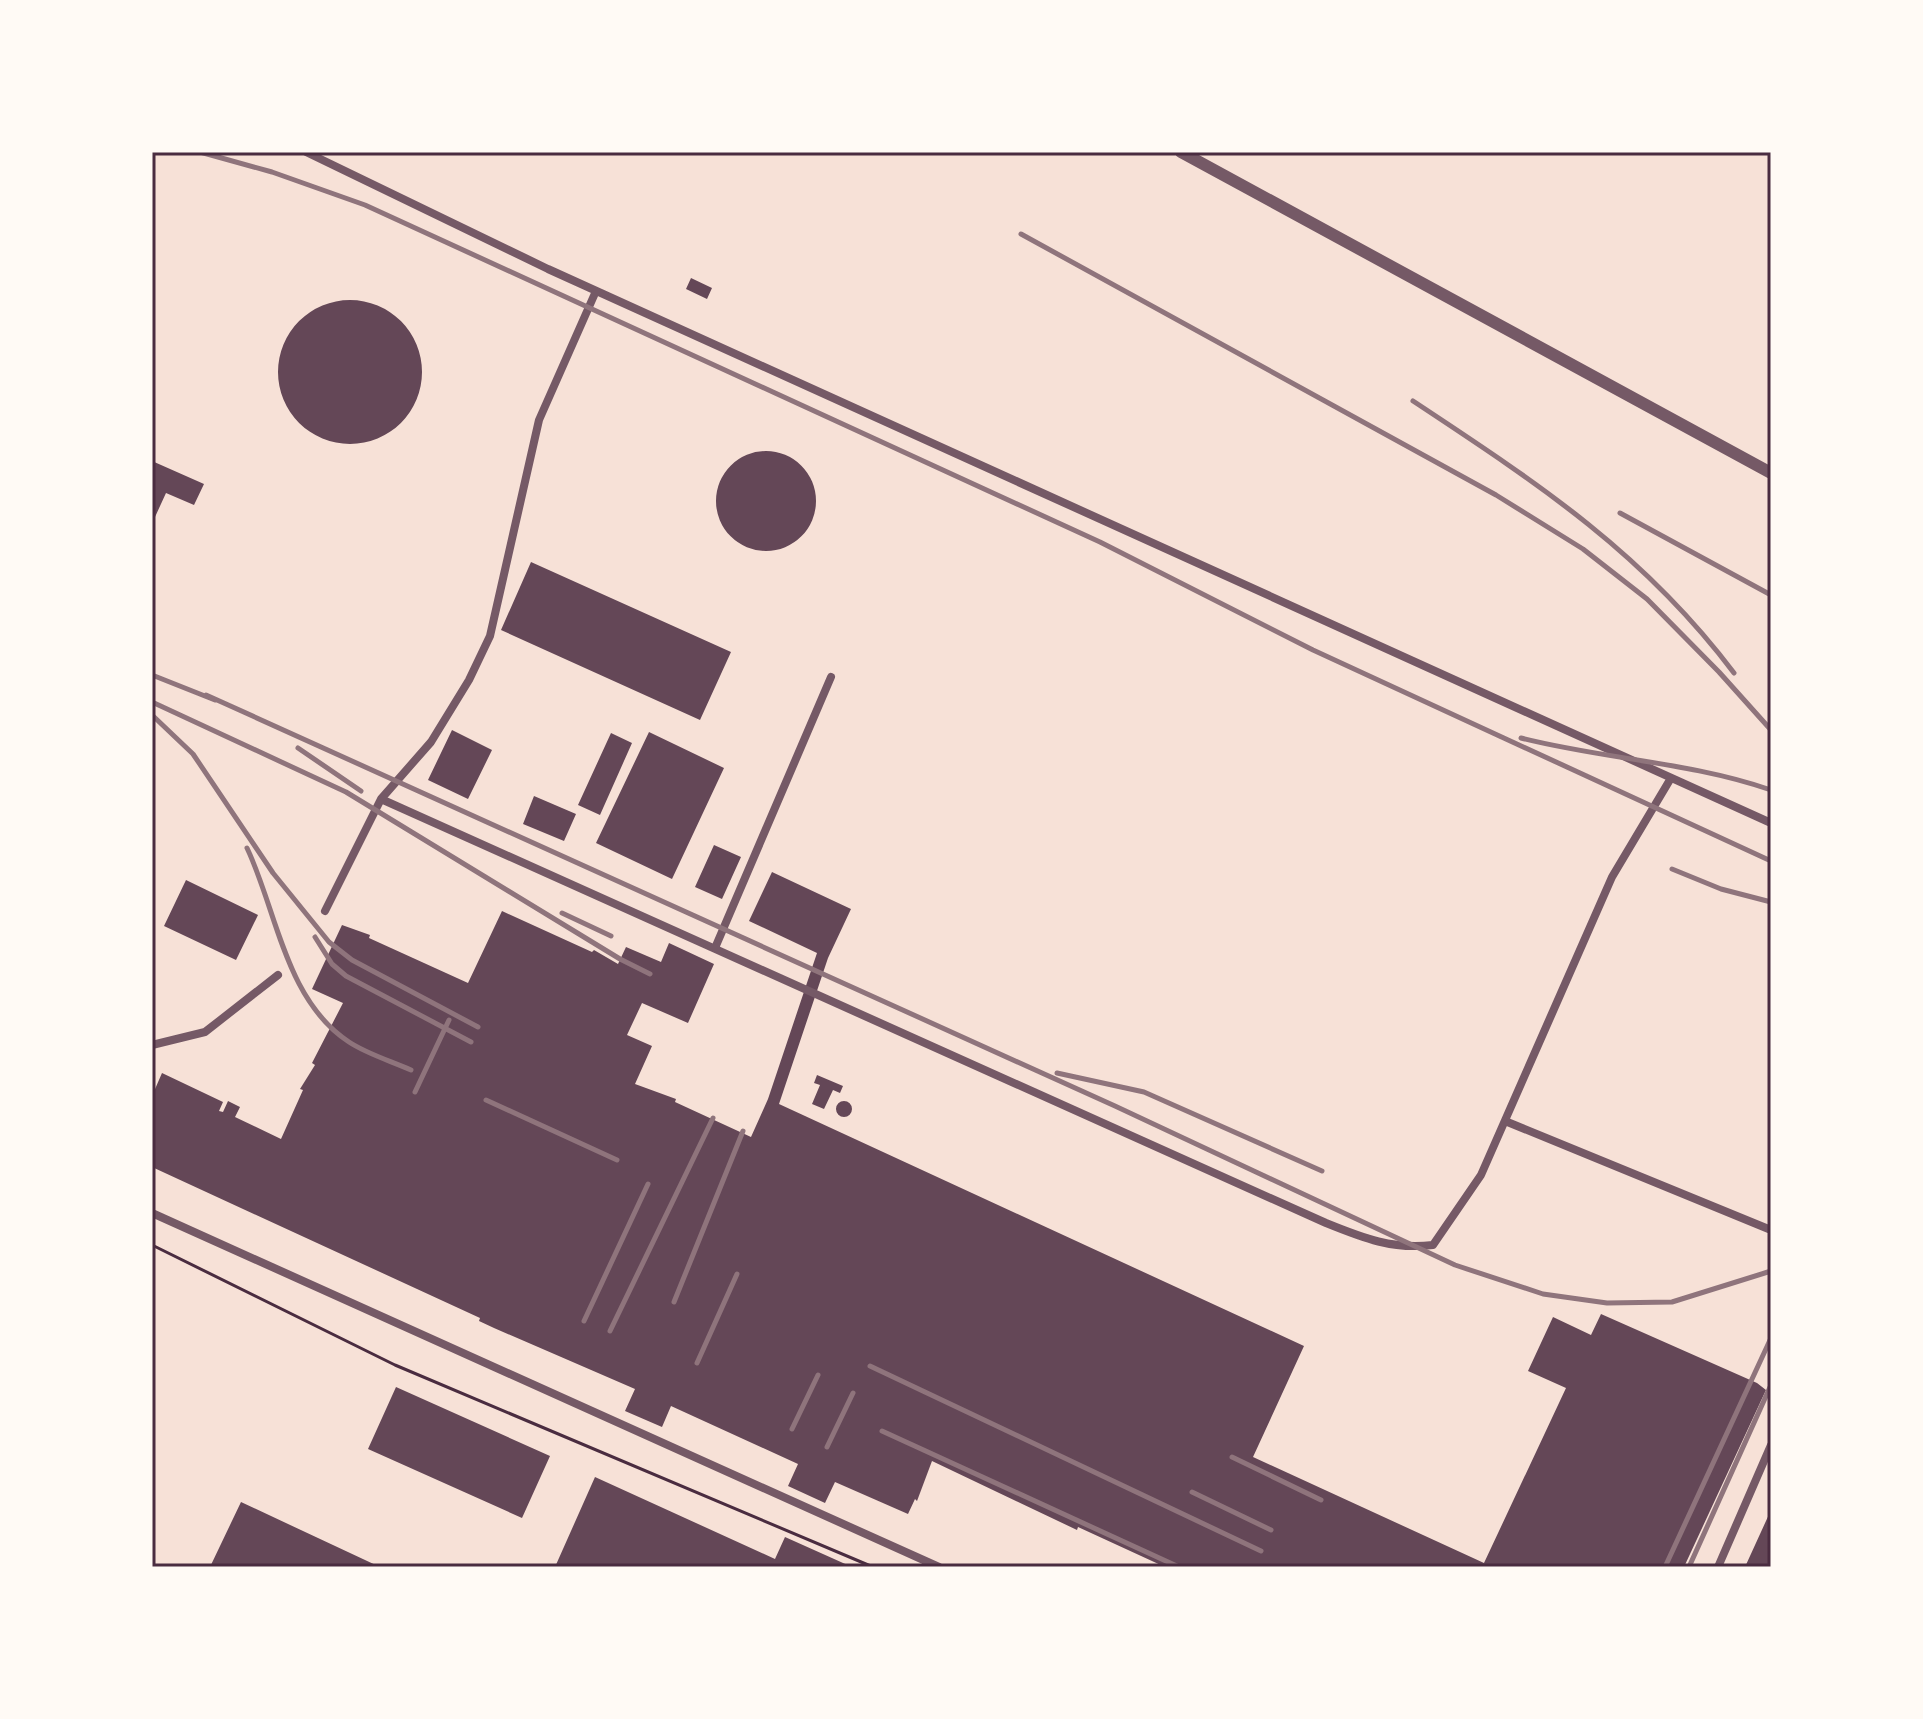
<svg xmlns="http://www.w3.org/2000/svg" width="1923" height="1719" font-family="Quicksand,sans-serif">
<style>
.building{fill:#644757}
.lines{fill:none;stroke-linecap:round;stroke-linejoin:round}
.path{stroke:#4a2c40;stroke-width:3}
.minor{stroke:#755966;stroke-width:8}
.tertiary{stroke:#755966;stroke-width:12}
.rail{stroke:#8f747c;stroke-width:5}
.neatline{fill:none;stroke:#4a2c40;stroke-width:3}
</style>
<rect width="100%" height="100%" fill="#f7e1d7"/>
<path class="building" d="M691,278l21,10 -5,11 -21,-10z
M278 372a72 72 0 1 1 144 0a72 72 0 1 1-144 0Z
M716 501a50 50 0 1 1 100 0a50 50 0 1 1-100 0Z
M152,461l52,23 -10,21 -28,-12 -11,24 -3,-1z
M531,562l200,90 -31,68 -199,-90z
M452,730l40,20 -24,49 -40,-19z
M649,732l75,36 -52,111 -76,-36z
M611,733l21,10 -32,72 -22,-10z
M534,796l42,18 -12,27 -41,-17z
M714,845l27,12 -19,42 -27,-12z
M772,872l79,37 -23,49 -49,146 525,242 -51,111 231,106 82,-175 -38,-17 25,-54 38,18 10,-21 156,69 9,7 -82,177h-519l-87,-40 -1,3 -145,-69 -15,40 -2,-2 -7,15 -73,-32 -10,21 -37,-17 10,-22 -127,-58 -9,21 -37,-16 10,-22 -141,-61 -15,-7 1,-3 -328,-151v-71l10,-23 61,29 -4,9 4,1 5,-11 12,6 -5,10 46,22 22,-49 -3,-1 15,-24 -3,-2 31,-60 -31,-14 30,-64 28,10 -1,3 99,45 34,-72 90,41 2,-2 24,14 8,-17 35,15 8,-19 45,21 -26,59 -46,-20 -15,32 25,11 -17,38 41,15 -1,3 76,35 17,-38 49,-146 -68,-32z
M186,880l72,35 -22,45 -72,-34z
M817,1075l26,11 -3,7 -7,-3 -9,19 -12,-5 8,-19 -6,-2z
M836 1109a8 8 0 1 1 16 0a8 8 0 1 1-16 0Z
M396,1387l154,69 -28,62 -154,-69z
M595,1477l180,82 10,-22 67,30h-297z
M241,1502l139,65h-170z
M1771,1510v57h-26z"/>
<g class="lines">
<path class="path" d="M152,1245l243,120 478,202"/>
<path class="minor" d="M306,152l242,117 1223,554
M381,799l945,424c37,15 67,27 107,22l48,-70 131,-298 59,-99
M325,911l56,-112 50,-57 38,-62 21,-44 49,-216 57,-129
M715,948l116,-271
M152,1045l53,-13 73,-57
M1505,1121l266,109
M152,1213l787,354
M1718,1567l53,-122"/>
<path class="tertiary" d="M1181,152l590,321"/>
<path class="rail" d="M200,152l72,20 93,33 735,337 213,108 458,211
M1021,234l475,261 87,54 64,50 72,73 52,58
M1413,401c124,82 230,151 321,272
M1620,513l151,82
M152,675l63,25
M206,695l909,411 340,159 88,29 64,9 65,-1 99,-31
M152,702l194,90 274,167 30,15
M152,715l41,39 80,119 56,69 23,18 126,67
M1521,738c82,21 169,24 250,52
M298,748l63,43
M247,848c30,63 38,152 102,194 18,12 42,19 62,28
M1672,869l49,20 50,13
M562,913l49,23
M315,937l17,27 14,12 125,66
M1057,1073l87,19 178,79
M415,1092l34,-72
M486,1100l131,60
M674,1302l69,-171
M584,1321l64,-137
M610,1331l103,-213
M697,1363l40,-89
M870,1366l391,185
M792,1429l26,-54
M882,1431l297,136
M827,1447l26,-54
M1232,1457l89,43
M1192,1492l79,38
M1665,1567l106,-229
M1689,1567l82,-182"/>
</g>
<rect width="1923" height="1719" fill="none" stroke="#fffaf5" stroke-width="308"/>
<rect x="154" y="154" width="1615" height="1411" class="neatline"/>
</svg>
